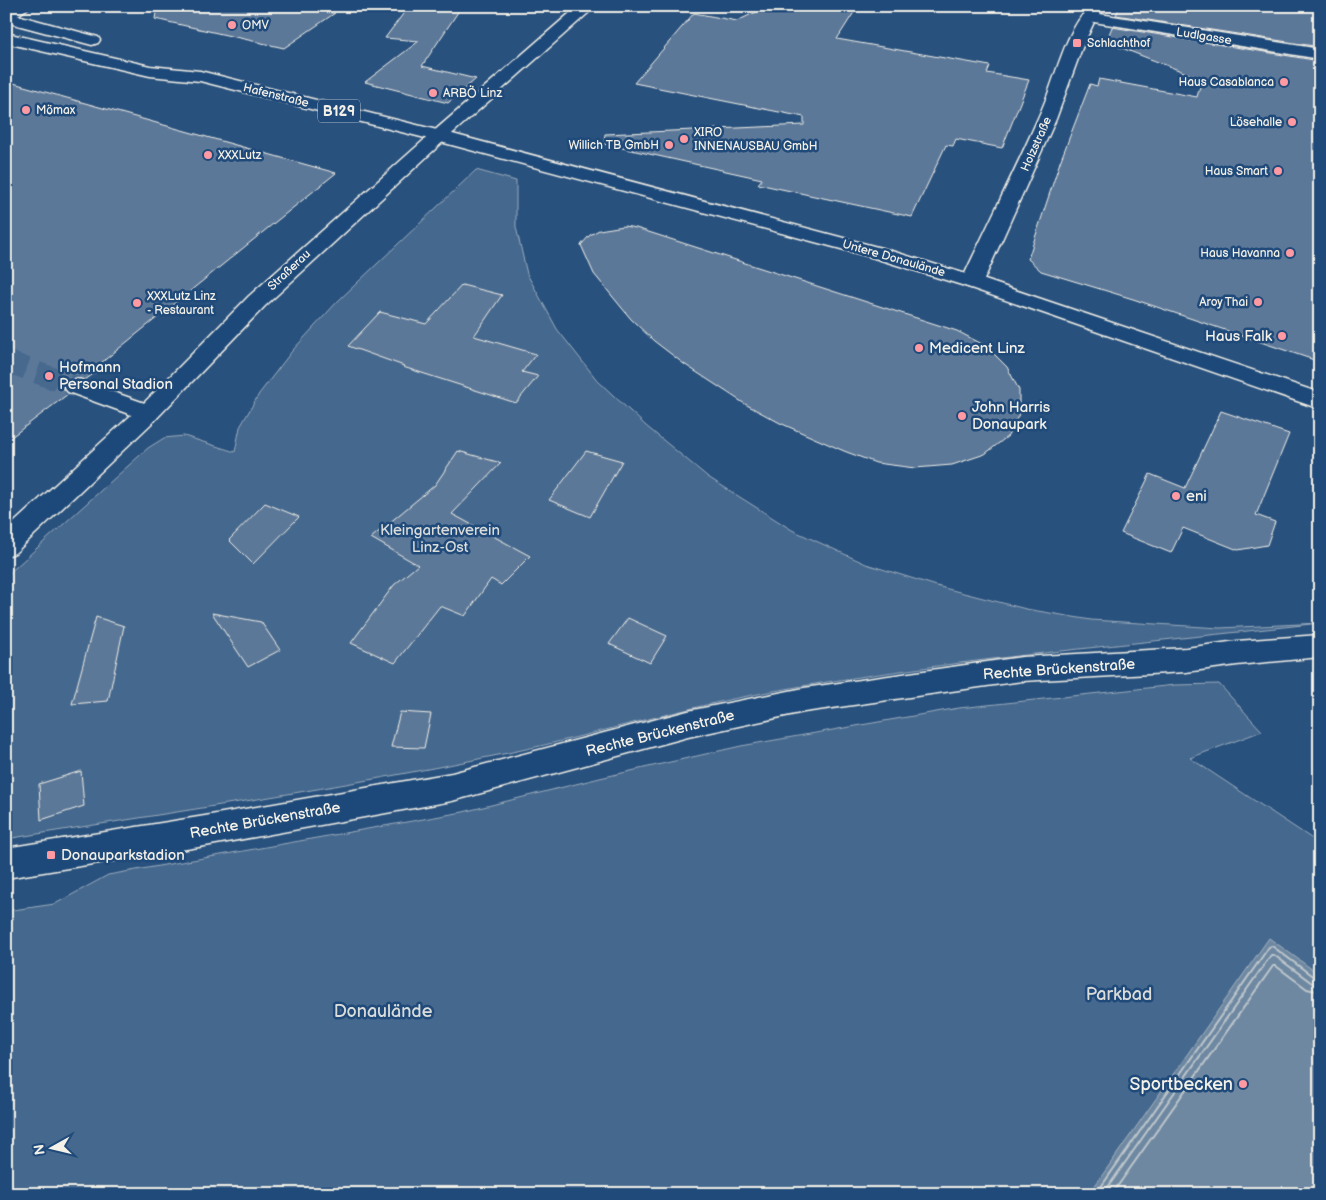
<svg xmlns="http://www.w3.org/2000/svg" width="1326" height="1200" font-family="'Balsamiq Sans',sans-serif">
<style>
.green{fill:#45688e;stroke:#9cacbb}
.water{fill:#6e88a2;stroke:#a4b2be}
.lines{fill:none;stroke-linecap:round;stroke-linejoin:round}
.shore{stroke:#bec7cc;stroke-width:2}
.building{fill:#5b7899;stroke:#f4f1e8}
.street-tunnel{stroke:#47698e;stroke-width:22;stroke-dasharray:22 11;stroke-linecap:butt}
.street-casing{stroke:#f4f1e8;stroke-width:3}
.secondary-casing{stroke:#f4f1e8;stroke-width:3}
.primary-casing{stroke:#f4f1e8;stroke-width:3}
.highway-casing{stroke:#f4f1e8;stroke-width:3}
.street{fill:#1f4a7a;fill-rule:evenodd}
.secondary{fill:#1f4a7a;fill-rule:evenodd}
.primary{fill:#1f4a7a;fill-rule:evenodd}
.highway{fill:#1f4a7a;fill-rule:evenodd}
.poi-dot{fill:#ff9aa2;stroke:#1f4a7a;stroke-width:2}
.labels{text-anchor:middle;stroke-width:5;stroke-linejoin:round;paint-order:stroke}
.far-poi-label{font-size:12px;fill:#f4f1e8;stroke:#1f4a7a;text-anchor:start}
.far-street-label{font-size:12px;fill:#f4f1e8;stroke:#1f4a7a}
.shield{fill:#1f4a7a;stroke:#b4bfc7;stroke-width:1}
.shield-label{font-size:14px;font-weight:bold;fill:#f4f1e8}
.poi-label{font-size:15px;fill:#f4f1e8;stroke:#1f4a7a;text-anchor:start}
.park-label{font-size:15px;fill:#dadcda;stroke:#1f4a7a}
.street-label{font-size:15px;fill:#f4f1e8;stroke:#1f4a7a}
.near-park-label{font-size:18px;fill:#dadcda;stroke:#1f4a7a}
.near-poi-label{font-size:18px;fill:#f4f1e8;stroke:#1f4a7a;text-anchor:end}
</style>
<rect width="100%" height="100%" fill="#28517e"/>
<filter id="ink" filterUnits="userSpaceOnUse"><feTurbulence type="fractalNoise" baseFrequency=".02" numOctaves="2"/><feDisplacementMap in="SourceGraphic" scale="10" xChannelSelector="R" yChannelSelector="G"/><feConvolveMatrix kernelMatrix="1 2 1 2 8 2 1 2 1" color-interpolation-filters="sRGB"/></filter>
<g filter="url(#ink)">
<path class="green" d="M476,170l40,11v46l11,47 30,55 40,51 49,46 62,51 84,53 74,34 74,23 86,22 65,11 129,8 100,-5c-184,21 -369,36 -552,69 -88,16 -173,43 -260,61 -166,35 -334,59 -502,86v-263l142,-128 16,-10 20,-2 51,16 5,-25 19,-33 33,-43 45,-49z
M1219,684l43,47 -72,27 130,86v350h-1314v-283l49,-7 53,-29 355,-63 137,-34 141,-32 218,-38 216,-23z"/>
<path class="water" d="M1269,938l51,37v219h-231z"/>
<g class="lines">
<path class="shore" d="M1096,1194l173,-247 3,-1 43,32 5,1
M1103,1194l168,-239h3l38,28 8,2
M1112,1194l161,-228h3l31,23 13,3"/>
</g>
<path class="building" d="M157,6h103l75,7 -51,35 -129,-29z
M409,6h53l-40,60 54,13 -28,24 -83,-21 54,-41 -34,-3z
M769,6h89l-21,33 153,27 -3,7 42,7 -27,68 -46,-9 -3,7 -7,-1 -34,72 -154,-33 4,-5 -158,-35 1,-10 199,-9v-8l-170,-34 60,-70 43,8z
M1120,6h200v41l-204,-32z
M1112,27l208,34v301l-187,-63 -92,-28 -13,-12 32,-97 30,-78 7,2 2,-7 98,18 5,-18 -96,-37z
M6,81l330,92 -235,190 5,2 -21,15 -10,-3 -8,4 -5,6 6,7 -62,47z
M624,226l12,2 321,103 29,15 21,21 12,23v24l-11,22 -23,18 -33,11 -37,3 -39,-5 -32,-12 -64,-28 -35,-19 -61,-40 -30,-23 -23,-22 -37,-45 -13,-29 9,-10 9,-5z
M462,285l40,10 -28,41 62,18 -14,18 16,4 -22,27 -113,-36 1,-1 -56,-20 32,-34 46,12z
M1221,411l68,23 -33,81 19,7 -8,23 -29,5 -55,-22 -12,25 -50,-20 29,-59 35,14z
M458,451l43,12 -49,51 78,42 -29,29 -10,-6 -26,37 -25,-10 -45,57 -44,-20 43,-58 24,-20 -47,-27 64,-53z
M586,451l36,10 -32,56 -41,-17z
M265,503l34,14 -46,47 -24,-24z
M212,613l49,9 19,28 -32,17z
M96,617l28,9 -16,75 -36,3z
M628,618l39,18 -17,27 -41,-19z
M400,712l31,2 -7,34 -33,-1z
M81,771l3,35 -43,14 -2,-36z"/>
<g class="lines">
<path class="street-tunnel" d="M6,361l70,26"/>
<g class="street-casing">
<path id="street" d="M11,6h20l-19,13 -6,2v-12z
M578,6h18l-151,134 -6,1 -6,-1 -3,-4 3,-4z
M1090,6h17l-7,8 220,35v10l-226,-37 -12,26 -26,71 -73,163 -4,4 -7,2 -7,-2 -4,-4c27,-58 56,-115 81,-173 15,-34 22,-76 48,-103z
M76,379l80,28 4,6 -4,6 -8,2 -80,-29 -4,-5 4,-5z
M1320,635v22l-83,8 -51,7 -164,9 -218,31 -116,25 -236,64 -247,45 -199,32v-30l199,-32 247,-43 236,-62 116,-23 218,-31 164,-9 51,-7z"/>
</g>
<g class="secondary-casing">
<path id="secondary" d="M439,131l6,1 3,4 -3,4 -180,166 -109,113 -141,134 -9,3v-26l134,-123 109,-111 184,-164z"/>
</g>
<g class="primary-casing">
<path id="primary" d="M6,12l92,25 2,3 -2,3 -6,2 -86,-23z
M6,33l144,33 50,5 245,61 440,117 94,29 341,115v16l-355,-123 -94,-29 -438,-117 -233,-59 -50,-5 -144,-33z"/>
</g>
<g class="highway-casing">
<path id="highway" d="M6,14l17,3 2,3 -2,3 -17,1z"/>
</g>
<use href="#street" class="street"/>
<use href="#secondary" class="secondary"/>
<use href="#primary" class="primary"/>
<use href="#highway" class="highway"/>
</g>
</g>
<g class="poi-dot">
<circle cx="232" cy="25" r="5"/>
<rect x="1072" y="38" width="10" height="10" rx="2.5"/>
<circle cx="1284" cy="82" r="5"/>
<circle cx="433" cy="93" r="5"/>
<circle cx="26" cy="110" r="5"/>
<circle cx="1292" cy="122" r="5"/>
<circle cx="684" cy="139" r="5"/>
<circle cx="669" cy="145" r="5"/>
<circle cx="208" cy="155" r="5"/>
<circle cx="1278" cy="171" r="5"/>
<circle cx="1290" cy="253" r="5"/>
<circle cx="1258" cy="302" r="5"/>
<circle cx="137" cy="303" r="5"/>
<circle cx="1282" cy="336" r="5"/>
<circle cx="919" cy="348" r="5"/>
<circle cx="49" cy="376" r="5"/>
<circle cx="962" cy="416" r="5"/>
<circle cx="1176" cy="496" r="5"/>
<rect x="46" y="850" width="10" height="10" rx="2.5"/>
<circle cx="1243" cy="1084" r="5"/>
</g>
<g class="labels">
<g class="far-poi-label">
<text x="242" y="29">OMV</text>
<text x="1087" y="47">Schlachthof</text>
<text x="1274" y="86" text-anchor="end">Haus Casablanca</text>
<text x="443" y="97">ARBÖ Linz</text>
<text x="36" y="114">Mömax</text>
<text x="1282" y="126" text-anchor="end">Lösehalle</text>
<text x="694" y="136">XIRO<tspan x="694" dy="14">INNENAUSBAU GmbH</tspan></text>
<text x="659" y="149" text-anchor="end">Willich TB GmbH</text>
<text x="218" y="159">XXXLutz</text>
<text x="1268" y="175" text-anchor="end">Haus Smart</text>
<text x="1280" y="257" text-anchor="end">Haus Havanna</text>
<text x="147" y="300">XXXLutz Linz<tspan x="147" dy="14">- Restaurant</tspan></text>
<text x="1248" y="306" text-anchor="end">Aroy Thai</text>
</g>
<g class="far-street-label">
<text transform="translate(1204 36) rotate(9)" y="4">Ludlgasse</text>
<text transform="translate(276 95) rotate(14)" y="4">Hafenstraße</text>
<text transform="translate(1036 144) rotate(-66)" y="4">Holzstraße</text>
<text transform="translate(894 258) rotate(16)" y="4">Untere Donaulände</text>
<text transform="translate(289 270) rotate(-43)" y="4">Straßerau</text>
</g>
<rect class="shield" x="318" y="99.5" width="42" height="23" rx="4"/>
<g class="shield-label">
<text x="339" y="116">B129</text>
</g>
<g class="poi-label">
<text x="1272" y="341" text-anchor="end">Haus Falk</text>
<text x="929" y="353">Medicent Linz</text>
<text x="59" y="372">Hofmann<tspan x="59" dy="17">Personal Stadion</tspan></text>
<text x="972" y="412">John Harris<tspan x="972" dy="17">Donaupark</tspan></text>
<text x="1186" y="501">eni</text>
<text x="61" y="860">Donauparkstadion</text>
</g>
<g class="park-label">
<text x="440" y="535">Kleingartenverein<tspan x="440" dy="17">Linz-Ost</tspan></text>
</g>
<g class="street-label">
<text transform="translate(1059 669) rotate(-4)" y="5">Rechte Brückenstraße</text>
<text transform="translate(660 733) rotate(-14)" y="5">Rechte Brückenstraße</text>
<text transform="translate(265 820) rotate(-10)" y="5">Rechte Brückenstraße</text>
</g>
<g class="near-park-label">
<text x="1119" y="1000">Parkbad</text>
<text x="383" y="1017">Donaulände</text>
</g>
<g class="near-poi-label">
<text x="1233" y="1090">Sportbecken</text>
</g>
</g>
<rect width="1326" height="1200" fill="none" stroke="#1f4a7a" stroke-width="25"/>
<rect x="12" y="12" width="1301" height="1175" fill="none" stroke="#f4f1e8" stroke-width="2" filter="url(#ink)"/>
<g transform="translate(52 1148) rotate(262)" stroke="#1f4a7a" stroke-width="4" paint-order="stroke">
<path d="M0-4L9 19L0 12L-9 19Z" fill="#f4f1e8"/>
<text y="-8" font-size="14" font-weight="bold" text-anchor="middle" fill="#f4f1e8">N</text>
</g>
</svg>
